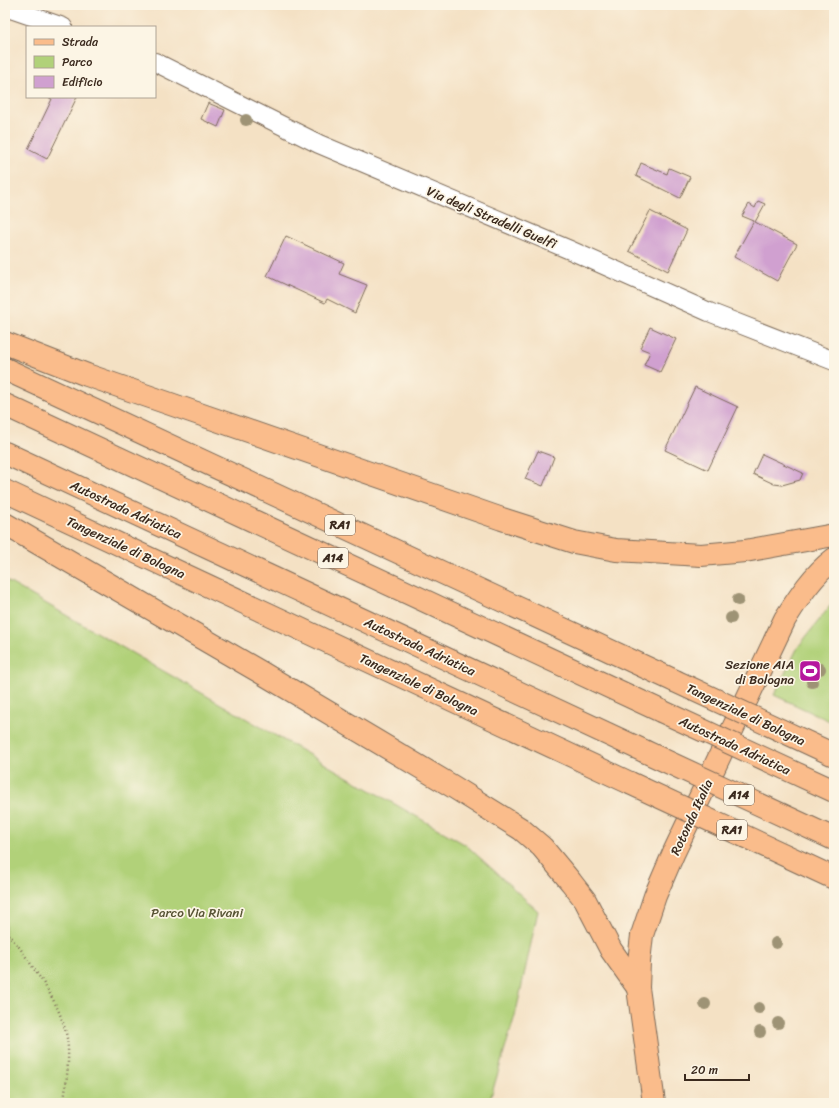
<svg xmlns="http://www.w3.org/2000/svg" width="839" height="1108" font-family="Sriracha,sans-serif">
<style>
.green{fill:#b1d179;stroke:#767e4c}
.building{fill:#d0a0d0}
.lines{fill:none;stroke-linecap:round;stroke-linejoin:round}
.minor-casing{stroke:#7c6a58;stroke-width:20}
.primary-casing{stroke:#7c6a58;stroke-width:24}
.motorway-casing{stroke:#7c6a58;stroke-width:24}
.path{stroke:#7c6a58;stroke-width:2.5;stroke-dasharray:1 3;stroke-linecap:butt}
.minor{stroke:#fff;stroke-width:18}
.primary{stroke:#fabc8b;stroke-width:22}
.motorway{stroke:#fabc8b;stroke-width:22}
.motorway-bridge-casing{stroke:#7c6a58;stroke-width:24;stroke-linecap:butt}
.motorway-bridge{stroke:#fabc8b;stroke-width:22}
.tree{fill:#9e9375}
.labels{text-anchor:middle;stroke-width:3.5;stroke-linejoin:round;paint-order:stroke}
.shield{fill:#fcf5e5;stroke:#75675a;stroke-width:1}
.shield-label{font-size:12px;font-weight:bold;fill:#3b2a1e}
.street-label{font-size:13px;fill:#3b2a1e;stroke:#fcf5e5}
.poi-label{font-size:13px;fill:#3b2a1e;stroke:#fcf5e5;text-anchor:end}
.park-label{font-size:13px;fill:#585435;stroke:#fcf5e5}
</style>
<rect width="100%" height="100%" fill="#fcf5e5"/>
<filter id="ink" filterUnits="userSpaceOnUse"><feTurbulence type="fractalNoise" baseFrequency=".025" numOctaves="2"/><feDisplacementMap in="SourceGraphic" scale="8" xChannelSelector="R" yChannelSelector="G"/><feConvolveMatrix kernelMatrix="1 2 1 2 8 2 1 2 1" color-interpolation-filters="sRGB"/></filter>
<filter id="wash" filterUnits="userSpaceOnUse"><feTurbulence type="fractalNoise" baseFrequency=".012" numOctaves="4" result="noise"/><feDisplacementMap in="SourceGraphic" scale="16" xChannelSelector="R" yChannelSelector="G"/><feGaussianBlur stdDeviation="0.9" result="paint"/><feColorMatrix in="noise" values="0 0 0 0 0 0 0 0 0 0 0 0 0 0 0 0 0 1.4 0 .05"/><feComposite in="paint" operator="in"/></filter>
<g filter="url(#wash)">
<rect width="100%" height="100%" fill="#f4e1c4"/>
<path class="green" d="M5,580l461,265 72,66 -22,101 -27,91h-484z
M834,601v122l-60,-28 24,-48z"/>
<g id="blocks">
<path class="building" d="M47,97h30l-30,62 -19,-10 24,-50z
M208,103l17,7 -7,17 -17,-8z
M641,163l26,11 2,-6 21,9 -10,21 -44,-22z
M758,201l7,3 -10,18 42,22 -20,37 -43,-24 20,-36 -12,-5 7,-12 6,4z
M650,211l37,19 -19,41 -39,-20z
M286,236l58,27 -5,11 28,11 -12,28 -28,-14 -2,4 -58,-27z
M650,327l26,12 -16,33 -16,-7 6,-13 -10,-4z
M695,387l43,20 -30,63 -43,-20z
M538,451l16,6 -11,29 -18,-7z
M762,454l41,19 -3,7 -18,5 -8,-1 -21,-10z"/>
</g>
</g>
<g filter="url(#ink)">
<use href="#blocks" fill-opacity="0" stroke="#7c6a58" stroke-width="1"/>
<g class="lines">
<g class="minor-casing">
<path id="minor" d="M5,7l58,20
M155,62l164,82 251,106 139,62 125,49"/>
</g>
<g class="primary-casing">
<path id="primary" d="M654,1103l-16,-115 1,-26 3,-27 13,-39 19,-44 111,-233c14,-22 28,-44 49,-60"/>
</g>
<g class="motorway-casing">
<path id="motorway" d="M5,343l82,32 69,24 346,120 72,23 42,8 85,5 44,-4 89,-16
M5,369l670,312
M5,405l656,306
M5,453l639,298
M5,491l625,292
M5,524l257,149 190,113 69,43 21,18 29,35 14,18 26,50 27,38"/>
</g>
<path class="path" d="M5,932c11,9 19,22 27,34 14,20 28,42 34,67 5,22 0,48 -2,70"/>
<use href="#minor" class="minor"/>
<use href="#primary" class="primary"/>
<use href="#motorway" class="motorway"/>
<g class="motorway-bridge-casing">
<path id="motorway-bridge" d="M675,681l159,74
M661,711l173,80
M644,751l190,88
M630,783l204,95"/>
</g>
<use href="#motorway-bridge" class="motorway-bridge"/>
</g>
<g class="tree">
<circle cx="246" cy="120" r="6"/>
<circle cx="738" cy="600" r="6"/>
<circle cx="731" cy="618" r="6"/>
<circle cx="820" cy="669" r="6"/>
<circle cx="812" cy="682" r="6"/>
<circle cx="776" cy="943" r="6"/>
<circle cx="705" cy="1004" r="6"/>
<circle cx="759" cy="1008" r="6"/>
<circle cx="778" cy="1023" r="6"/>
<circle cx="760" cy="1032" r="6"/>
</g>
</g>
<defs>
<g id="stadium-square" transform="scale(1.15)"><rect x="-9" y="-9" width="18" height="18" rx="4" fill="#b5179e" stroke="#fcf5e5"/><path d="M0-5a6.5 5 0 1 0 0 10a6.5 5 0 1 0 0-10ZM-3.5-1.8h7v3.6h-7Z" fill="#fff"/></g>
</defs>
<g fill-rule="evenodd">
<use href="#stadium-square" x="810" y="671"/>
</g>
<g class="labels">
<g class="shield">
<rect x="325" y="515" width="30" height="20" rx="3"/>
<rect x="318" y="548" width="30" height="20" rx="3"/>
<rect x="724" y="785" width="30" height="20" rx="3"/>
<rect x="717" y="820" width="30" height="20" rx="3"/>
</g>
<g class="shield-label">
<text x="340" y="529">RA1</text>
<text x="333" y="562">A14</text>
<text x="739" y="799">A14</text>
<text x="732" y="834">RA1</text>
</g>
<g class="street-label">
<text transform="translate(492 217) rotate(23)" y="5">Via degli Stradelli Guelfi</text>
<text transform="translate(126 509) rotate(25)" y="5">Autostrada Adriatica</text>
<text transform="translate(126 547) rotate(25)" y="5">Tangenziale di Bologna</text>
<text transform="translate(420 646) rotate(25)" y="5">Autostrada Adriatica</text>
<text transform="translate(419 684) rotate(25)" y="5">Tangenziale di Bologna</text>
<text transform="translate(746 714) rotate(25)" y="5">Tangenziale di Bologna</text>
<text transform="translate(735 745) rotate(25)" y="5">Autostrada Adriatica</text>
<text transform="translate(691 817) rotate(-65)" y="5">Rotonda Italia</text>
</g>
<g class="poi-label">
<text x="794" y="669">Sezione AIA<tspan x="794" dy="15">di Bologna</tspan></text>
</g>
<g class="park-label">
<text x="197" y="917">Parco Via Rivani</text>
</g>
</g>
<rect width="839" height="1108" fill="none" stroke="#fcf5e5" stroke-width="20"/>
<rect x="26" y="26" width="130" height="72" fill="#fcf5e5" stroke="#afa495"/>
<rect x="34" y="39" width="20" height="6" fill="#fabc8b" stroke="#afa495"/>
<text x="62" y="46" font-size="12" fill="#3b2a1e">Strada</text>
<rect x="34" y="56" width="20" height="12" fill="#b1d179" stroke="#afa495"/>
<text x="62" y="66" font-size="12" fill="#3b2a1e">Parco</text>
<rect x="34" y="76" width="20" height="12" fill="#d0a0d0" stroke="#afa495"/>
<text x="62" y="86" font-size="12" fill="#3b2a1e">Edificio</text>
<path d="M685 1074v6h64v-6" fill="none" stroke="#3b2a1e" stroke-width="2"/>
<text x="691" y="1074" font-size="12" fill="#3b2a1e" stroke="#fcf5e5" stroke-width="3" paint-order="stroke">20 m</text>
</svg>
